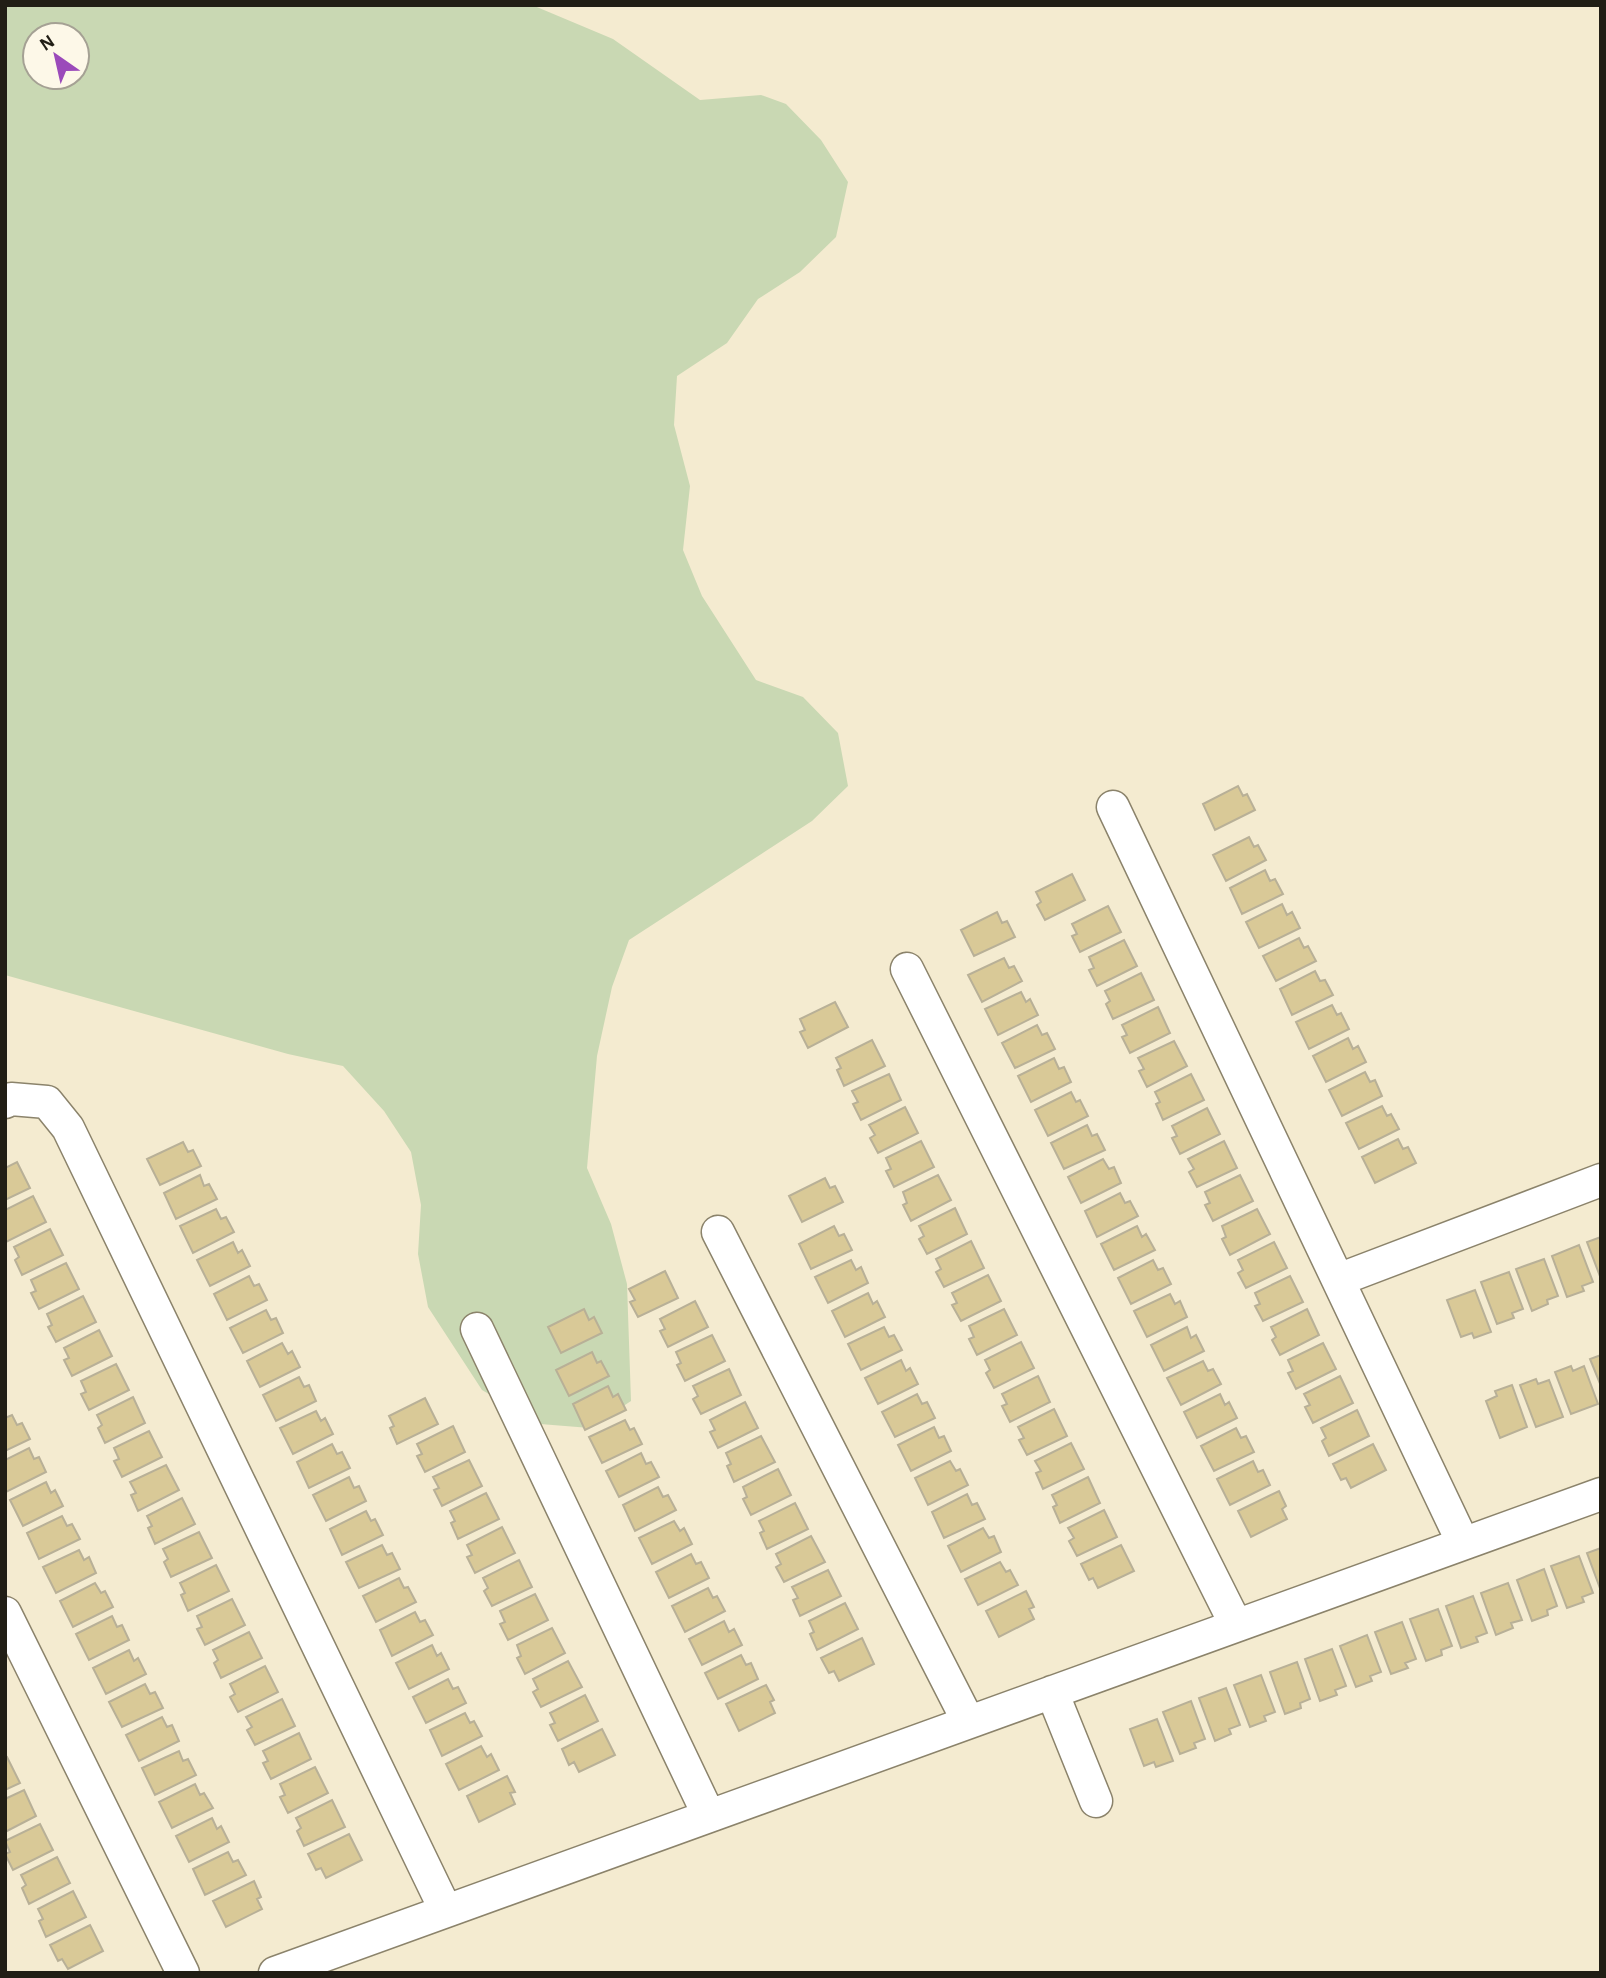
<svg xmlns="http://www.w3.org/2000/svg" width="1606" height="1978" font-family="'Alegreya Sans',sans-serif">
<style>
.green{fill:#c9d8b3;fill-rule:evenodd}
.building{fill:#d9c997;stroke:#b8b097;stroke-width:2}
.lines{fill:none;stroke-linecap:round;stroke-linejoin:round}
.minor-casing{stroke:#8b836b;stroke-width:35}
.minor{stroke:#fff;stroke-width:32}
</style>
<rect width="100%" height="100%" fill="#f4ebd0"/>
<path class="green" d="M5,5h527l81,34 87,61 61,-5 25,9 35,36 27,42 -12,55 -36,35 -42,27 -31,44 -50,33 -3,49 16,61 -7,64 19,46 54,84 47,17 35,36 10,53 -36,35 -183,119 -17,47 -15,69 -10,112 24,56 16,60 4,117 -41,27 -50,-4 -58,-34 -54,-83 -10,-53 3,-49 -10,-53 -27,-41 -41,-45 -55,-12 -283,-79zM35,35h42v42h-42z"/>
<path class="building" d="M1238,786l5,10 4,-2 8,16 -40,20 -12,-26z
M1249,837l5,10 4,-2 8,15 -40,21 -13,-26z
M1265,870l5,11 5,-2 8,15 -41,20 -12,-26z
M1072,874l13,26 -40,20 -8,-15 4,-3 -5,-10z
M1282,904l5,11 5,-3 8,16 -41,20 -13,-26z
M1108,906l13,26 -41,20 -8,-16 5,-2 -5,-10z
M997,912l5,11 5,-2 8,16 -41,19 -13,-26z
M1299,938l5,10 4,-2 8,15 -40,20 -13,-25z
M1124,940l13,26 -40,20 -8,-16 5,-2 -5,-11z
M1004,958l5,10 5,-2 8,15 -40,21 -14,-27z
M1315,971l5,10 5,-1 8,15 -41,20 -12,-26z
M1141,973l13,27 -41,19 -7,-15 4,-3 -5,-10z
M1021,992l5,10 4,-3 8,16 -40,20 -13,-26z
M835,1002l13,25 -40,21 -8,-16 5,-2 -5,-11z
M1332,1005l5,10 4,-2 8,16 -40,20 -13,-27z
M1158,1007l12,26 -40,20 -8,-16 5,-2 -5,-10z
M1037,1025l5,10 5,-2 8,16 -40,19 -13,-25z
M1348,1038l5,11 5,-3 8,16 -40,20 -13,-26z
M872,1040l13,26 -41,20 -7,-16 4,-2 -5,-10z
M1174,1041l13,25 -40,21 -8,-16 5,-2 -6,-11z
M1054,1058l5,11 5,-2 7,15 -40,20 -13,-26z
M1365,1072l5,10 5,-2 7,16 -40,20 -13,-26z
M889,1074l12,26 -40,20 -8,-16 5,-2 -6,-11z
M1191,1074l13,26 -41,20 -7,-16 4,-2 -5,-10z
M1071,1092l5,10 4,-2 8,16 -40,20 -13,-26z
M1382,1106l5,10 4,-2 8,15 -40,20 -13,-26z
M905,1107l13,26 -40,20 -8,-15 5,-3 -6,-10z
M1207,1108l13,26 -40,20 -8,-16 5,-2 -5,-10z
M1087,1125l5,11 5,-2 8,16 -41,19 -13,-26z
M1398,1139l5,10 5,-2 8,16 -41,20 -13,-26z
M921,1141l13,26 -40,20 -8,-16 5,-2 -5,-11z
M1224,1141l13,27 -40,19 -8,-15 5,-3 -6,-10z
M183,1142l5,10 5,-2 8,16 -41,19 -13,-26z
M1103,1159l6,10 5,-2 7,16 -40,20 -13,-26z
M17,1162l13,26 -25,12v-32z
M200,1175l4,11 5,-2 8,15 -41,20 -12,-26z
M938,1175l13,25 -40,21 -8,-16 4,-2 -4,-11z
M1240,1175l13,26 -40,20 -8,-16 5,-2 -5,-11z
M825,1178l5,10 5,-2 8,16 -41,20 -13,-26z
M1120,1193l5,10 5,-2 8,15 -41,21 -12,-26z
M33,1196l13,26 -40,20 -1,-32z
M955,1208l12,26 -40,20 -8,-15 5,-3 -5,-10z
M216,1209l5,10 5,-2 8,15 -41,21 -13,-27z
M1257,1209l13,25 -40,21 -8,-16 4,-2 -4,-11z
M834,1226l5,10 5,-2 8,16 -41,19 -12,-25z
M1137,1226l5,11 4,-3 9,16 -41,20 -13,-26z
M50,1229l13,26 -41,20 -7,-15 4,-3 -5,-10z
M1601,1237v42l-14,-37z
M971,1241l13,27 -40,19 -8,-15 5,-3 -5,-10z
M233,1242l5,11 4,-3 8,16 -40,20 -13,-26z
M1274,1242l13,26 -41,20 -8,-15 5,-3 -5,-10z
M1579,1245l14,37 -11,4 2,5 -17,6 -15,-41z
M1544,1259l14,37 -11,4 1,4 -16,7 -16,-42z
M851,1260l5,10 5,-3 7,16 -40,20 -13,-26z
M1153,1260l5,10 5,-2 8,16 -40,20 -13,-26z
M66,1263l13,26 -40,20 -8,-16 5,-2 -5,-11z
M665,1271l13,27 -40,19 -8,-15 5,-2 -6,-11z
M1509,1272l14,37 -11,4 2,5 -17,6 -16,-42z
M988,1275l13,26 -40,20 -9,-16 5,-2 -5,-10z
M249,1276l5,10 5,-2 8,16 -40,20 -13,-26z
M1290,1276l13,26 -40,19 -8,-15 5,-2 -5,-11z
M1475,1290l16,42 -17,6 -2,-5 -11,4 -14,-37z
M868,1293l5,11 4,-3 8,16 -40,20 -13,-26z
M1170,1294l5,10 5,-3 7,16 -40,20 -13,-26z
M83,1296l13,26 -40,20 -8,-15 4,-2 -5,-11z
M695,1301l13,26 -40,20 -8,-16 5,-2 -5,-10z
M584,1309l5,11 5,-3 8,16 -41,20 -13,-26z
M1004,1309l13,26 -40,20 -8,-16 5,-2 -5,-11z
M1307,1309l12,26 -39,20 -8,-15 4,-3 -5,-10z
M266,1310l5,10 5,-2 7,15 -40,20 -13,-25z
M884,1327l5,10 5,-2 8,15 -41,20 -13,-26z
M1187,1327l4,11 5,-3 8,16 -40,20 -13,-26z
M99,1330l13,26 -40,20 -8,-16 5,-2 -5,-10z
M712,1335l13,26 -40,20 -8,-16 4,-2 -5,-11z
M1021,1342l13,26 -40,20 -8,-15 4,-3 -5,-10z
M282,1343l6,11 4,-3 8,16 -40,20 -13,-26z
M1323,1343l13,26 -40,20 -8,-16 5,-2 -5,-11z
M592,1352l5,11 4,-2 8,15 -40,20 -13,-26z
M1601,1355v31l-11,-27z
M901,1360l5,11 4,-3 8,16 -40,20 -13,-26z
M1203,1361l5,10 5,-2 8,15 -40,21 -14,-27z
M116,1364l13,26 -40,20 -8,-16 5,-2 -5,-11z
M1571,1366l2,5 11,-5 14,38 -27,10 -16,-42z
M729,1369l12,26 -40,19 -8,-15 5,-3 -5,-10z
M1038,1376l12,26 -40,20 -8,-16 5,-2 -5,-10z
M1340,1376l13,27 -40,20 -8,-16 5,-2 -6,-11z
M299,1377l5,10 5,-2 7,16 -40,20 -13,-26z
M1536,1379l2,5 11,-4 14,37 -27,10 -16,-42z
M1512,1385l15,42 -27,11 -14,-37 11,-5 -2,-5z
M608,1386l5,11 5,-3 8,16 -41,20 -12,-26z
M917,1394l5,10 5,-2 8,16 -40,19 -13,-25z
M1220,1394l5,11 4,-3 8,16 -40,20 -13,-26z
M133,1397l12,26 -40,20 -7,-15 4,-3 -5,-10z
M425,1398l13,26 -41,20 -7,-16 4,-2 -5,-10z
M745,1402l13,26 -40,20 -8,-16 5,-2 -5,-10z
M1054,1409l13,27 -40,19 -8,-15 5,-2 -6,-11z
M1357,1410l12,26 -40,20 -7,-15 4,-3 -5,-10z
M316,1411l5,10 4,-3 8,16 -40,20 -13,-26z
M12,1415l5,10 5,-2 8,16 -25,12v-33z
M625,1420l5,10 4,-2 8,16 -40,19 -13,-26z
M453,1426l12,26 -40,20 -8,-16 5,-2 -5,-10z
M934,1427l5,11 5,-2 7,15 -40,20 -13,-26z
M1236,1428l5,10 5,-2 8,16 -40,19 -13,-25z
M149,1431l13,26 -40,20 -8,-16 5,-2 -5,-11z
M761,1436l14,26 -41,20 -7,-16 4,-2 -5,-11z
M1071,1443l13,26 -41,20 -7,-16 5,-2 -6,-10z
M332,1444l5,10 5,-2 8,16 -41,20 -12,-26z
M1373,1444l13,26 -35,18 -5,-10 -5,2 -8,-16z
M29,1448l5,11 5,-2 7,15 -40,20 -1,-32z
M641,1453l5,11 5,-2 8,15 -40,20 -13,-26z
M469,1460l13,26 -40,20 -8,-16 5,-2 -6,-11z
M950,1461l6,10 4,-2 8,16 -40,20 -13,-27z
M1253,1461l5,11 5,-2 7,15 -40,20 -13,-26z
M166,1465l13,25 -41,21 -7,-16 5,-2 -6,-11z
M778,1469l13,26 -40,20 -8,-16 4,-2 -4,-10z
M349,1477l5,11 5,-2 7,15 -40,20 -13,-26z
M1088,1477l12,26 -40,20 -7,-16 4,-2 -5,-10z
M46,1482l5,11 4,-3 8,16 -40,20 -13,-26z
M658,1487l5,10 5,-2 8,15 -41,21 -12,-26z
M1279,1491l7,15 -4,3 5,10 -36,18 -13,-26z
M486,1493l13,26 -41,20 -7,-16 4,-2 -5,-10z
M967,1494l5,11 5,-2 8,16 -41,19 -12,-26z
M182,1498l13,26 -40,20 -7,-16 4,-2 -5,-10z
M795,1503l13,26 -41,20 -7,-16 4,-2 -5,-10z
M1104,1510l13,27 -40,19 -8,-15 5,-3 -6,-10z
M366,1511l5,10 4,-2 8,16 -41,20 -12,-26z
M62,1516l5,10 5,-2 8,15 -41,20 -12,-26z
M674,1521l6,10 4,-3 8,16 -40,20 -13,-26z
M502,1527l13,26 -40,20 -8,-16 5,-2 -5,-10z
M983,1528l6,10 5,-2 7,16 -40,20 -13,-26z
M199,1532l13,26 -41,19 -7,-15 4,-3 -5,-10z
M811,1536l14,26 -41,20 -8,-15 5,-3 -5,-10z
M382,1545l5,10 5,-2 8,16 -41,19 -13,-26z
M1121,1545l13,26 -36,17 -5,-10 -4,2 -8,-16z
M1601,1548v43l-14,-38z
M79,1550l5,10 5,-3 7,16 -40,20 -13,-26z
M691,1554l5,10 5,-2 8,16 -40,20 -13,-26z
M1579,1556l14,37 -11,4 2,5 -17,6 -16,-42z
M519,1560l13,27 -40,19 -8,-15 4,-3 -5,-10z
M1000,1562l6,10 4,-2 8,15 -40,20 -13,-26z
M216,1565l13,26 -41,20 -7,-16 4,-2 -5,-10z
M1544,1569l13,37 -10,4 1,5 -16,6 -15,-41z
M828,1570l13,26 -41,20 -7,-16 5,-2 -6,-11z
M399,1578l5,10 4,-1 8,15 -40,20 -13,-26z
M95,1583l6,10 4,-2 8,16 -40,20 -13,-26z
M1508,1583l14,37 -11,3 2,5 -17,7 -15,-42z
M708,1588l5,10 4,-2 8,15 -40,21 -13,-26z
M1026,1591l8,16 -5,2 5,10 -35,18 -13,-26z
M535,1594l13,26 -40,20 -8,-16 5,-2 -5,-11z
M1473,1596l14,37 -11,4 2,5 -17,6 -15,-42z
M232,1599l13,26 -40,20 -8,-16 5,-2 -5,-11z
M845,1603l13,26 -41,21 -7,-16 4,-2 -5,-11z
M1438,1609l14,37 -11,4 1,5 -16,6 -16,-42z
M415,1612l5,10 5,-2 8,15 -41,21 -12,-26z
M112,1616l5,11 5,-2 7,15 -40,20 -13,-26z
M724,1621l5,11 5,-3 8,16 -40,20 -13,-26z
M1402,1622l14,37 -11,4 3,5 -17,6 -16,-42z
M552,1628l13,25 -40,21 -8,-16 4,-2 -4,-11z
M249,1632l13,26 -41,20 -7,-15 4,-3 -5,-10z
M1367,1635l14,37 -11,4 2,5 -16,6 -16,-41z
M862,1638l12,26 -35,17 -5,-10 -5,2 -8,-15z
M432,1645l5,11 4,-3 8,16 -40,20 -13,-26z
M1332,1649l14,37 -11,4 2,5 -17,6 -15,-42z
M129,1650l5,11 4,-3 8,16 -40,20 -13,-26z
M741,1655l5,10 5,-2 7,16 -40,20 -13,-26z
M568,1661l14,26 -41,20 -8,-15 5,-3 -5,-10z
M1297,1662l13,37 -10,4 1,5 -16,6 -15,-42z
M265,1666l13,26 -40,20 -8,-15 5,-3 -5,-10z
M1261,1675l14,37 -11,4 2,5 -16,6 -16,-42z
M448,1679l5,10 5,-2 8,16 -40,20 -13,-26z
M145,1684l5,10 5,-2 8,16 -41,19 -13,-25z
M766,1685l8,15 -4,2 5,11 -36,18 -13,-27z
M1226,1688l14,37 -11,4 2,5 -16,7 -16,-43z
M585,1695l13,26 -40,20 -8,-16 5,-2 -5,-10z
M282,1699l13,27 -40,19 -8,-15 5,-3 -6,-10z
M1191,1701l14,38 -11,4 2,5 -16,6 -17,-42z
M465,1713l5,10 4,-2 8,15 -40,20 -12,-26z
M162,1717l5,10 5,-2 7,16 -40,20 -13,-26z
M1157,1719l16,42 -17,6 -2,-5 -10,4 -14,-37z
M602,1729l13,26 -36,17 -5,-10 -5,3 -7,-16z
M299,1733l12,26 -40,20 -8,-16 5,-2 -5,-10z
M481,1746l6,11 4,-3 8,16 -40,20 -13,-26z
M179,1751l4,10 5,-2 8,16 -41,20 -13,-27z
M7,1757l13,26 -15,7v-32z
M315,1767l13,26 -40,20 -8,-16 5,-2 -5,-11z
M507,1776l8,16 -5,1 5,11 -36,18 -12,-26z
M195,1784l5,11 4,-2 9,15 -41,20 -13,-26z
M24,1790l12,26 -31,16v-33z
M332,1800l13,27 -41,19 -7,-15 4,-3 -5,-10z
M212,1818l5,11 4,-3 8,16 -40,20 -13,-26z
M40,1824l13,26 -40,20 -8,-16 5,-2 -5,-11z
M349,1834l13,26 -36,18 -5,-10 -5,2 -8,-16z
M228,1852l5,10 5,-2 8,15 -41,20 -12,-26z
M57,1857l13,26 -41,21 -7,-16 4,-3 -5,-10z
M254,1881l7,16 -4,2 5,10 -36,18 -13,-26z
M73,1891l13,26 -40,20 -7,-16 4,-2 -5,-10z
M90,1925l13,26 -35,18 -6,-10 -4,2 -8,-16z"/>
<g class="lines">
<g class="minor-casing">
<path id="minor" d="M1113,807l350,736
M907,969l329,656
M5,1102l6,-3 36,3 21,26 378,783
M718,1232l250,489
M1338,1280l263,-100
M477,1329l232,487
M5,1613l178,360
M1052,1692l44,109
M275,1973l1326,-479"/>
</g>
<use href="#minor" class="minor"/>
</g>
<rect width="1606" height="1978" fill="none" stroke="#211e15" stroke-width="14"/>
<g transform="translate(56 56) rotate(326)"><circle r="33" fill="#fdf8e8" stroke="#a5a194" stroke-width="2"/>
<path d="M0-5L12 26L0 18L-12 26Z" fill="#9b4aba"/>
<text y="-10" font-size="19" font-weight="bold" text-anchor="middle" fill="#211e15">N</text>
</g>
</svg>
